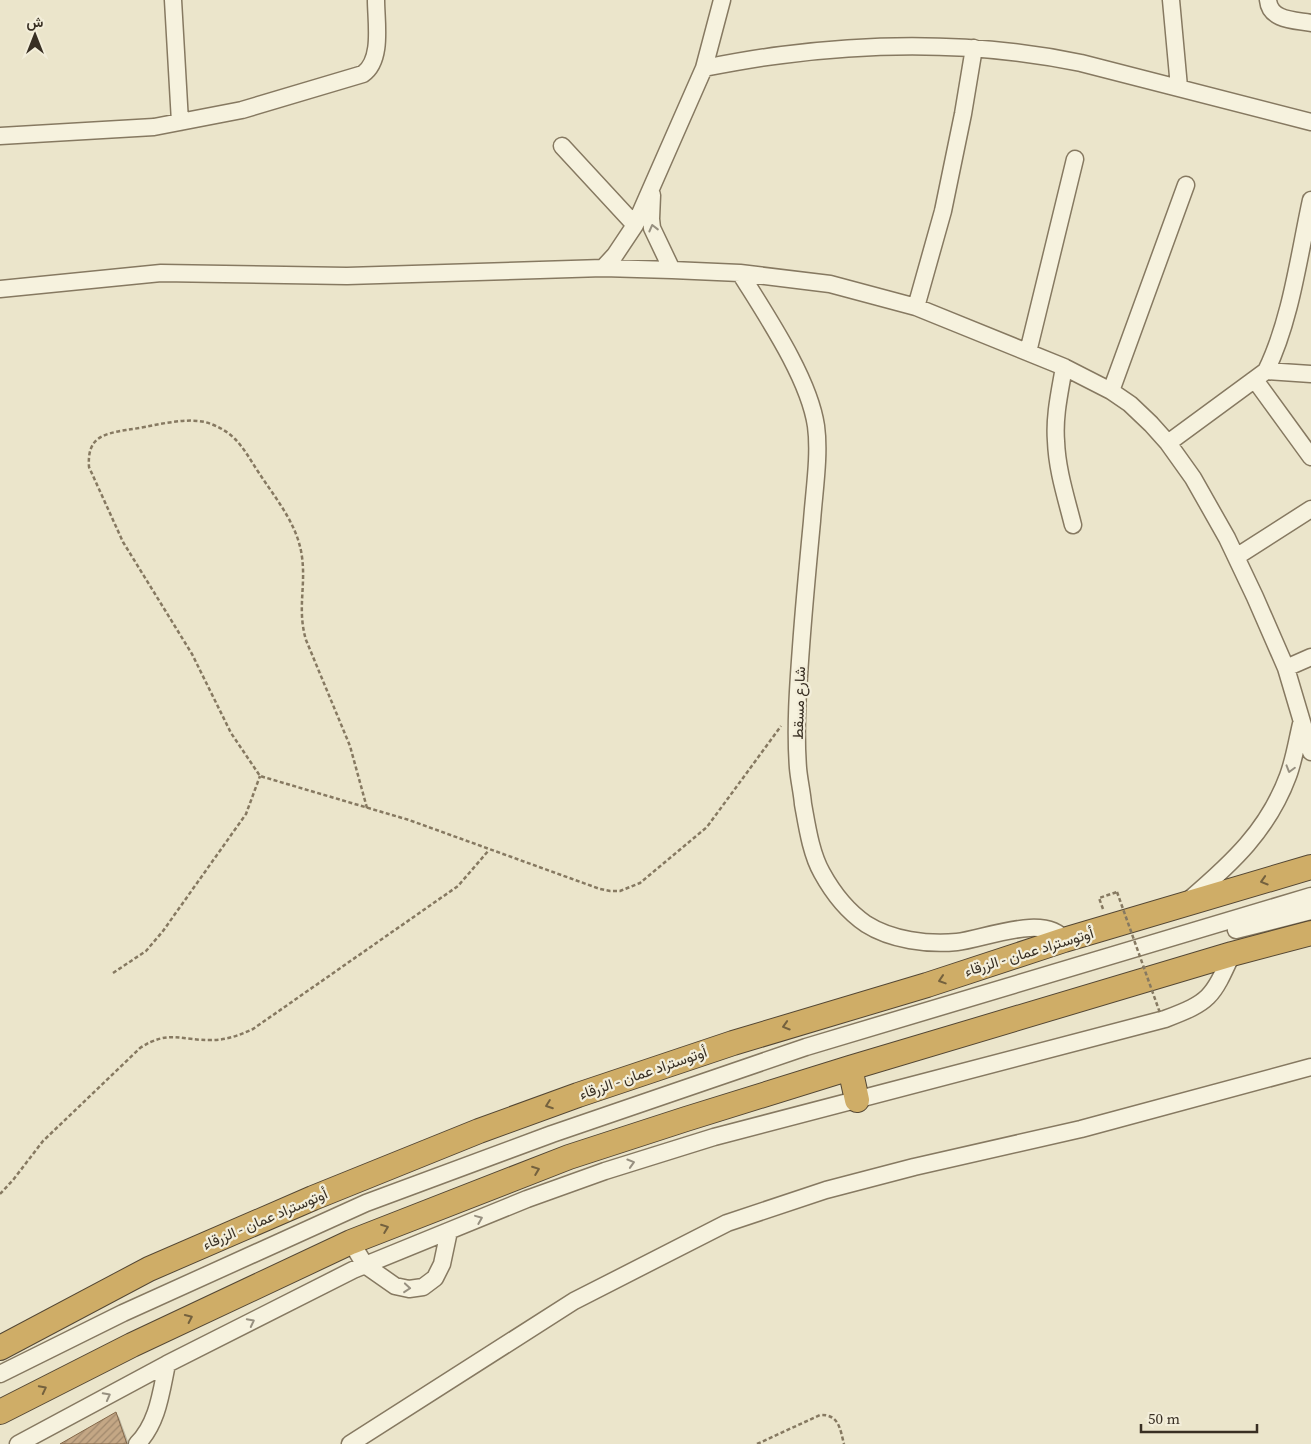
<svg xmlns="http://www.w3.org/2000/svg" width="1311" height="1444" font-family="'Source Serif 4',Vazirmatn,serif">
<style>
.shadow{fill:#0003}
.building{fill:url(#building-hatch);stroke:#826749}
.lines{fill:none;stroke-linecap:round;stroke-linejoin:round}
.minor-casing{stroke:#867961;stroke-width:19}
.highway-casing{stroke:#544734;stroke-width:26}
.path{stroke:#867961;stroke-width:2.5;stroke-dasharray:4 2.5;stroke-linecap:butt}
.minor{stroke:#f6f2de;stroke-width:16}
.highway{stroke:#cfad67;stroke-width:24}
.path-bridge{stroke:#867961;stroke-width:2.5;stroke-dasharray:4 2.5;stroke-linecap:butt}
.oneway{stroke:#979080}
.oneway2{stroke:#74613e}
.labels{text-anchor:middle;stroke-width:4.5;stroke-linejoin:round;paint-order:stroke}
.street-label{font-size:15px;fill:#382f23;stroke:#f3eeda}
</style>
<defs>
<pattern id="building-hatch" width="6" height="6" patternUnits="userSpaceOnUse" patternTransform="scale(1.25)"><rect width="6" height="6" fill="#c4a785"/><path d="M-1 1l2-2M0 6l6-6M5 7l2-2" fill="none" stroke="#a0886c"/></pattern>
</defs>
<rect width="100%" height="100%" fill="#ebe5cb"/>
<path class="shadow" d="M116,1414l3,3 10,27h-57z"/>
<path class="building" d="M116,1412l11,32h-67z"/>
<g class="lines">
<g class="minor-casing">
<path id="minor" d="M173,0l7,122
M1171,0l8,87
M1268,0c2,21 27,20 43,23
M704,68c26,-5 52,-10 78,-13 99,-13 202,-12 299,8l230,59
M0,136l154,-9 88,-17 121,-36c20,-14 13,-52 13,-74
M562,146l73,79
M652,195l-1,24 1,9 20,42
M603,268l12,-13 20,-30 69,-157 18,-68
M740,273c26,42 69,105 76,153 4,29 -2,66 -4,95 -4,42 -8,84 -11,126 -3,40 -6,81 -3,121 1,12 4,24 5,36 4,22 8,50 19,69 11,20 25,38 44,51 25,16 62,21 91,18 27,-3 89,-29 107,-2
M0,289l161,-16 186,3 256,-8 69,2 68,3 90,11 86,23 148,60 47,24 19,13 21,20 17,19 25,35 34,60 28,59 31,71 25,84
M916,307l27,-96 20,-97 11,-66
M1028,352l47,-193
M1064,367c-4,24 -10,49 -8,74 1,29 10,56 17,84
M1266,371l45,3
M1255,380l56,77
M1111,391l75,-206
M1168,443l98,-72c25,-51 33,-116 45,-171
M1236,557l75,-48
M1286,668l25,-11
M1190,899c42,-36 78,-69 98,-123 6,-16 9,-35 13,-52
M1236,930l75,-19
M351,1242l14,23 30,21 14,3 14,-2 12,-9 7,-14 7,-33
M0,1374l123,-61 243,-110 186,-69 254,-87 505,-151
M18,1444l149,-80 186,-94 174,-71 78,-28 109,-34 451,-118c45,-17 47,-21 67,-65
M137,1444c21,-21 24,-52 30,-80
M350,1444l224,-143 153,-78 99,-33 88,-23 167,-38 230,-62"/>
</g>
<g class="highway-casing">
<path id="highway" d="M850,1068l7,32
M0,1348l149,-79 164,-71 166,-67 99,-36 155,-52 194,-58 137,-45 247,-73
M0,1412l132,-67 219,-103 218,-85 117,-38 164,-51 382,-114 79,-21"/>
</g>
<path class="path" d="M367,808l-17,-62 -44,-106c-9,-31 0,-53 -4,-83 -4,-32 -26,-58 -43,-84 -8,-12 -15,-25 -24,-34 -8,-8 -19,-14 -30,-17 -23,-5 -55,5 -79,8 -24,4 -39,8 -37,37l34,75 69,112 39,79 29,43 149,44 191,69 10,2h10l20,-8 67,-56 74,-101
M1103,909l-4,-11 18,-6
M113,973l33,-22 17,-20 83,-117 14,-38
M0,1194l13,-14 30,-39 97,-93c29,-19 42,-7 72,-8 15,0 28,-5 41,-11l205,-143 31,-36
M757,1444l63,-29c19,-1 20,14 24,29"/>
<use href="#minor" class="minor"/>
<use href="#highway" class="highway"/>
<path class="path-bridge" d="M1117,892l43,121"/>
</g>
<defs><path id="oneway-chevron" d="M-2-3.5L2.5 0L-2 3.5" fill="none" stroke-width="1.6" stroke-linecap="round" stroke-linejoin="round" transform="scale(1.25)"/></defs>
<g class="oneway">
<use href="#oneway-chevron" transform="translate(653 228) rotate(-104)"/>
<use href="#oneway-chevron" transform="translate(1290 769) rotate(106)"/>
<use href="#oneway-chevron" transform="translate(631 1163) rotate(-17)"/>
<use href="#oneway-chevron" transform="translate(479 1219) rotate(-22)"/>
<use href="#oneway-chevron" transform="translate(407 1288) rotate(5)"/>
<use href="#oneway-chevron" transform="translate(251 1322) rotate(-27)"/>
<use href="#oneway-chevron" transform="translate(107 1396) rotate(-28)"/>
</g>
<g class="oneway2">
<use href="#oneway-chevron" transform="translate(1264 881) rotate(163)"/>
<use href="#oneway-chevron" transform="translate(942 980) rotate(162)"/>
<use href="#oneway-chevron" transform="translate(786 1026) rotate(163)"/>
<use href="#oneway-chevron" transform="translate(549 1105) rotate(160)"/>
<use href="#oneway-chevron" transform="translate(536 1170) rotate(-21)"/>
<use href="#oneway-chevron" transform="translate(385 1228) rotate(-21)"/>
<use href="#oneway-chevron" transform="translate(189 1318) rotate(-25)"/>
<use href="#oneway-chevron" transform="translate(43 1389) rotate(-27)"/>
</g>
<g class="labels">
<g class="street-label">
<text transform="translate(799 703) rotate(-88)" y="5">شارع مسقط</text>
<text transform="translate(1029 952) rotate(-17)" y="5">أوتوستراد عمان - الزرقاء</text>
<text transform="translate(643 1073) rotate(-19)" y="5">أوتوستراد عمان - الزرقاء</text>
<text transform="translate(265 1219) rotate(-23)" y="5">أوتوستراد عمان - الزرقاء</text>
</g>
</g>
<g transform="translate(35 35)" stroke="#f3eeda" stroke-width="4" paint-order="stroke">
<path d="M0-4L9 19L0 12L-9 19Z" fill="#382f23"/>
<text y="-8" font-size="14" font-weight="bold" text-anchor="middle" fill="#382f23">ش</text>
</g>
<path d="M1141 1424v8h116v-8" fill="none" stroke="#382f23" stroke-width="2.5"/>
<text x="1148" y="1424" font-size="15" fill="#382f23" stroke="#f3eeda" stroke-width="4" paint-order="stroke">50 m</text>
</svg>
